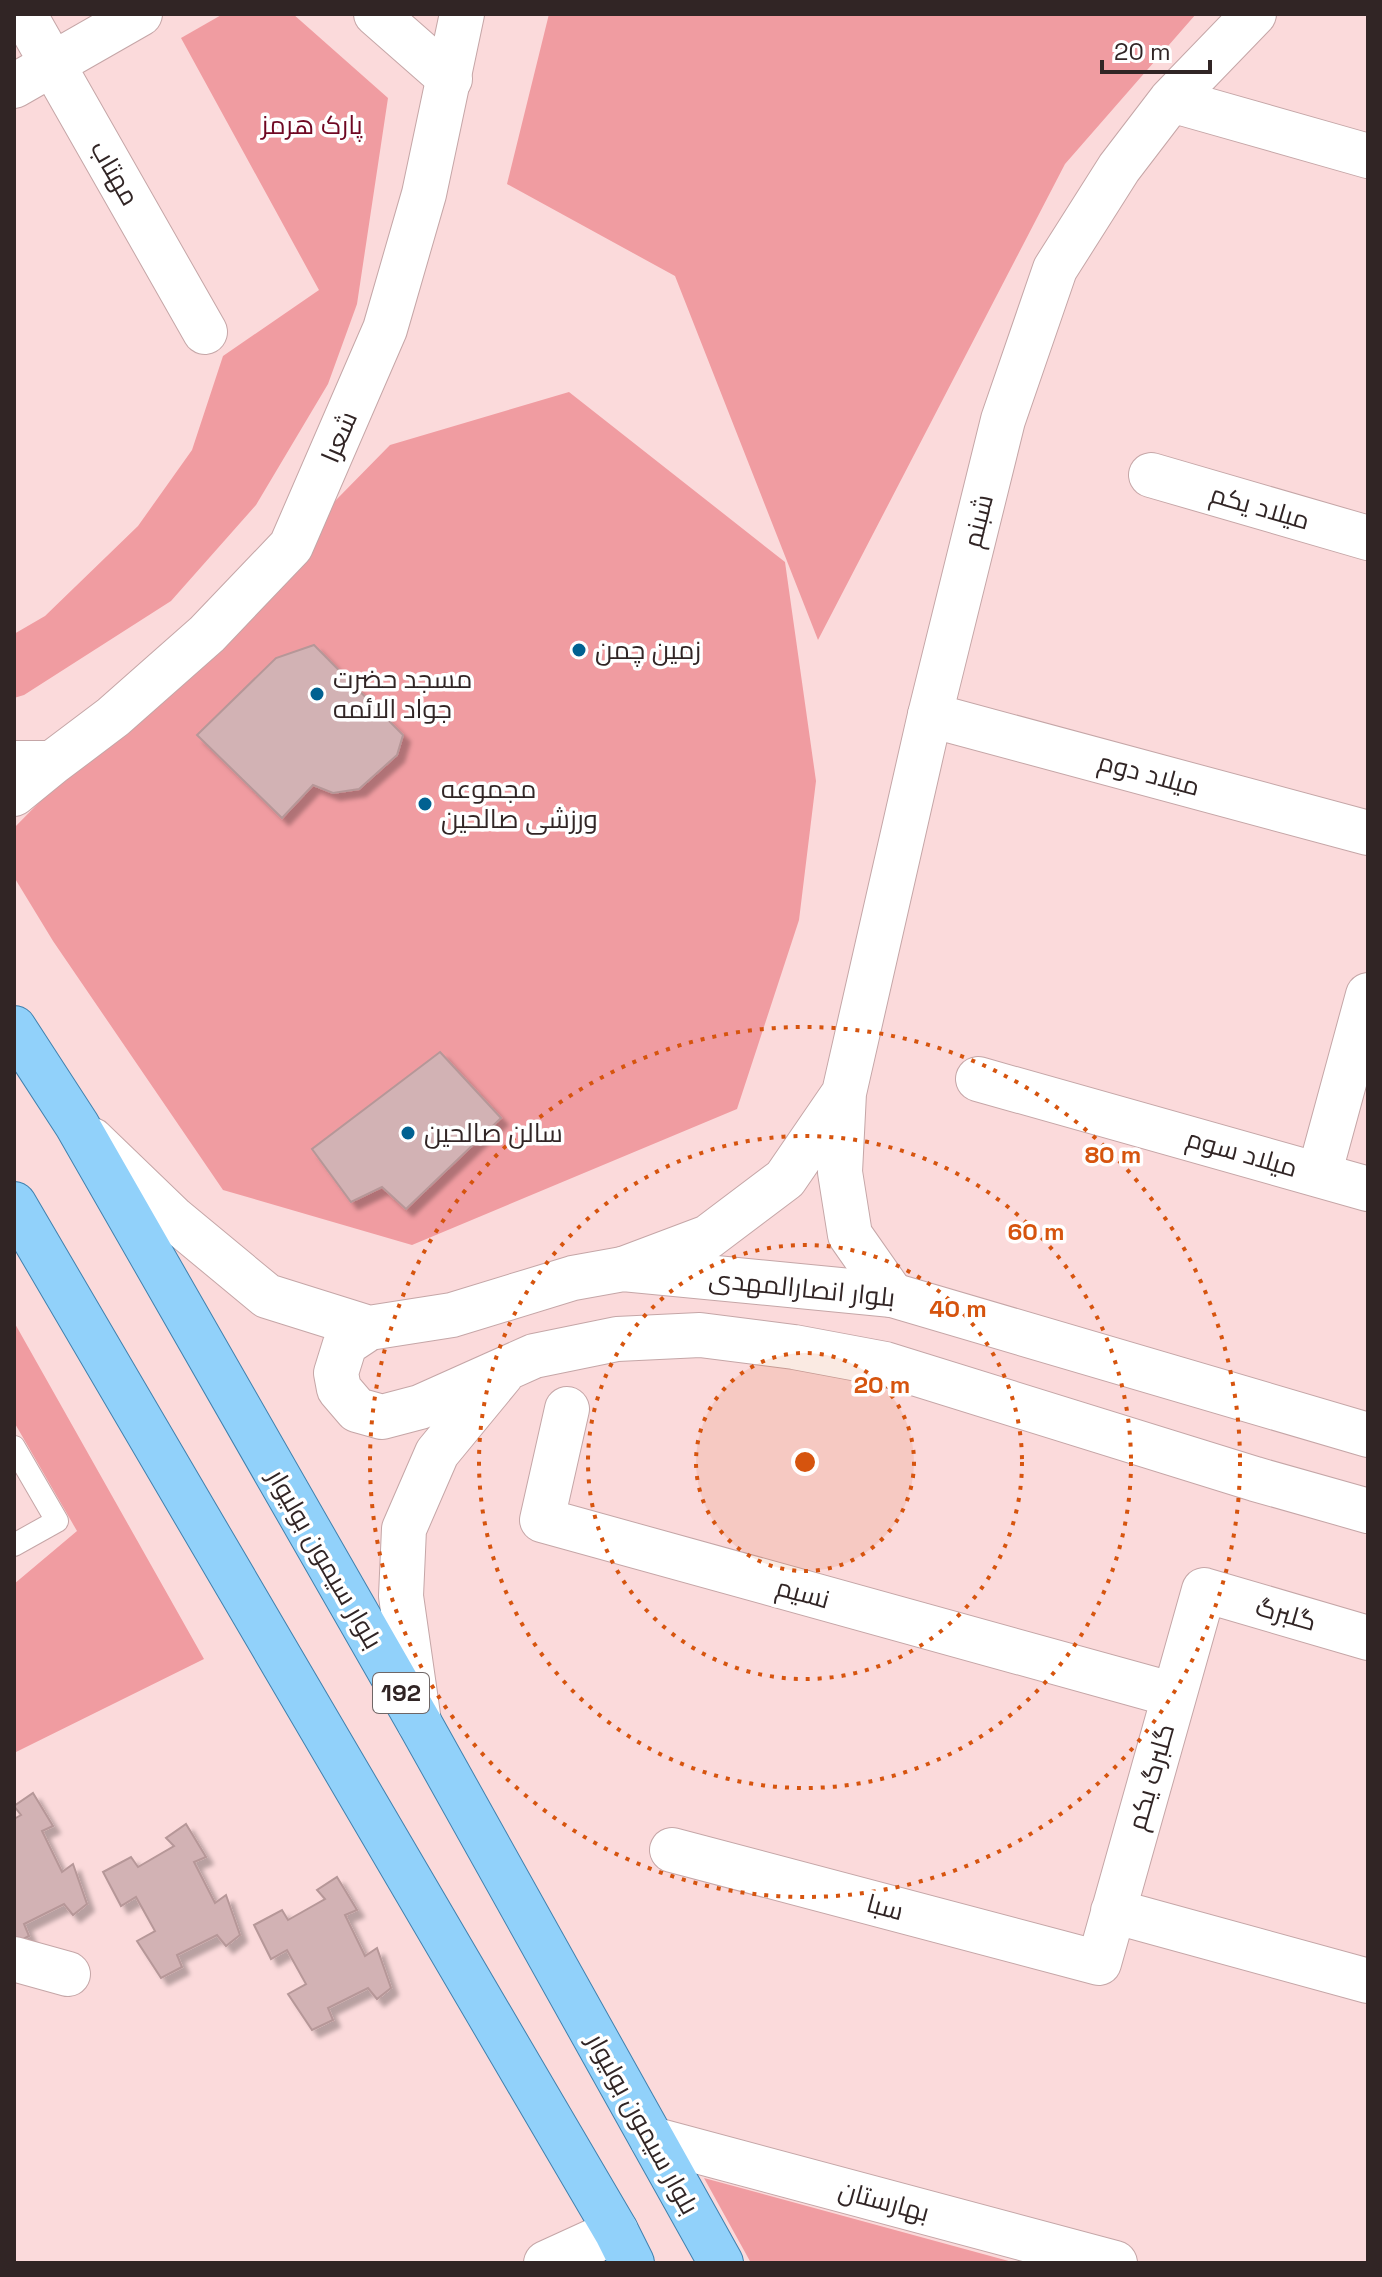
<svg xmlns="http://www.w3.org/2000/svg" width="1382" height="2277" font-family="'Space Grotesk',Cairo,sans-serif">
<style>
.green{fill:#f09ca1}
.building{fill:#d2b2b4;stroke:#b69798;stroke-width:2;filter:url(#shadow)}
.lines{fill:none;stroke-linecap:round;stroke-linejoin:round}
.service-casing{stroke:#c5a6a7;stroke-width:24}
.minor-casing{stroke:#c5a6a7;stroke-width:46}
.tertiary-casing{stroke:#c5a6a7;stroke-width:46}
.secondary-casing{stroke:#c5a6a7;stroke-width:46}
.primary-casing{stroke:#4081ae;stroke-width:46}
.service{stroke:#fff;stroke-width:22}
.minor{stroke:#fff;stroke-width:44}
.tertiary{stroke:#fff;stroke-width:44}
.secondary{stroke:#fff;stroke-width:44}
.primary{stroke:#91d1fa;stroke-width:44}
.ring{fill:none;stroke:#d6540e;stroke-width:4;stroke-dasharray:4 8}
.poi-dot{fill:#016191;stroke:#fff;stroke-width:3}
.labels{text-anchor:middle;stroke-width:7;stroke-linejoin:round;paint-order:stroke}
.shield{fill:#fff;stroke:#6f6666;stroke-width:2}
.shield-label{font-size:24px;font-weight:bold;fill:#312525}
.park-label{font-size:26px;fill:#6f0722;stroke:#fff}
.street-label{font-size:26px;fill:#312525;stroke:#fff}
.poi-label{font-size:26px;fill:#312525;stroke:#fff;text-anchor:start}
.centre{fill:#d6540e;stroke:#fff;stroke-width:4}
.ring-label{font-size:24px;text-anchor:middle;font-weight:bold;fill:#d6540e;stroke:#fff;stroke-width:7;stroke-linejoin:round;paint-order:stroke}
</style>
<defs>
<filter id="shadow"><feDropShadow dx="7" dy="7" stdDeviation="2" flood-color="#0004"/></filter>
</defs>
<rect width="100%" height="100%" fill="#fbdadb"/>
<path class="green" d="M223,14h70l95,84 -31,206 -29,80 -72,121 -85,96 -147,94 -10,3v-64l31,-18 93,-90 54,-76 31,-94 96,-66 -138,-252z
M549,14h647l-131,150 -247,476 -143,-364 -168,-92z
M569,392l216,170 31,219 -17,139 -62,189 -325,136 -189,-55 -170,-249 -39,-64v-49l376,-383z
M14,1322l190,337 -190,94v-169l63,-53 -63,-109z
M704,2178l312,85h-265z"/>
<path class="building" d="M314,645l89,90 -6,20 -38,34 -26,4 -20,-8 -31,33 -85,-83 79,-77z
M440,1052l61,66 -95,91 -24,-22 -31,15 -39,-53z
M33,1793l20,33 -11,5 20,41 11,-8 14,40 -14,11 -9,-11 -40,20 5,12 -15,8v-125l7,-4 -7,-9z
M186,1824l20,33 -12,5 21,41 11,-8 14,40 -14,11 -9,-11 -40,20 5,12 -21,11 -24,-37 18,-10 -19,-34 -15,9 -18,-34 28,-15 7,10 36,-21 -8,-8z
M337,1877l20,33 -12,5 20,41 12,-8 14,40 -14,11 -9,-11 -40,20 5,12 -21,10 -24,-36 18,-10 -19,-34 -16,9 -17,-34 28,-15 6,10 37,-21 -8,-9z"/>
<g class="lines">
<g class="service-casing">
<path id="service" d="M14,1447l43,74 -43,24"/>
</g>
<g class="minor-casing">
<path id="minor" d="M24,14l181,318
M376,14l74,65
M14,86l126,-72
M1151,475l217,63
M930,715l438,118
M978,1079l390,110
M1319,1175l49,-180
M567,1409l-25,111 632,175
M672,1850l427,113 105,-373 164,48
M1113,1911l255,70
M14,1959l54,15
M546,2263l70,-32"/>
</g>
<g class="tertiary-casing">
<path id="tertiary" d="M1171,100l197,56
M14,763h38l-38,31
M52,763l61,-46 94,-83 84,-88 94,-217 39,-135 38,-180
M623,1269l85,-32 77,-58 59,-86
M892,1295l-42,-60 -10,-63 4,-79 86,-378 73,-295 52,-151 64,-101 52,-68 83,-86
M652,2139l463,124"/>
</g>
<g class="secondary-casing">
<path id="secondary" d="M92,1140l82,79 93,77 102,32 83,-13 121,-37 50,-9 269,26 476,140
M369,1328l-24,16 -9,29 3,16 18,21 25,7 38,-10 114,-51 83,-17 83,-4 94,12 91,17 370,115 113,32
M419,1722l-18,-126 3,-67 33,-76 65,-79"/>
</g>
<g class="primary-casing">
<path id="primary" d="M14,1028l63,97 343,599 301,539
M14,1204l602,1027 16,32"/>
</g>
<use href="#service" class="service"/>
<use href="#minor" class="minor"/>
<use href="#tertiary" class="tertiary"/>
<use href="#secondary" class="secondary"/>
<use href="#primary" class="primary"/>
</g>
<circle cx="805" cy="1462" r="109" fill="#d6540e" fill-opacity=".12"/>
<g class="ring">
<circle cx="805" cy="1462" r="109"/>
<circle cx="805" cy="1462" r="217"/>
<circle cx="805" cy="1462" r="326"/>
<circle cx="805" cy="1462" r="435"/>
</g>
<g class="poi-dot">
<circle cx="579" cy="650" r="8"/>
<circle cx="317" cy="694" r="8"/>
<circle cx="425" cy="804" r="8"/>
<circle cx="408" cy="1133" r="8"/>
</g>
<g class="labels">
<rect class="shield" x="373" y="1673" width="56" height="40" rx="6"/>
<g class="shield-label">
<text x="401" y="1701">192</text>
</g>
<g class="park-label">
<text x="312" y="134">پارک هرمز</text>
</g>
<g class="street-label">
<text transform="translate(115 173) rotate(60)" y="9">مهتاب</text>
<text transform="translate(339 437) rotate(-67)" y="9">شعرا</text>
<text transform="translate(1260 507) rotate(16)" y="9">میلاد یکم</text>
<text transform="translate(978 521) rotate(-76)" y="9">شبنم</text>
<text transform="translate(1149 774) rotate(15)" y="9">میلاد دوم</text>
<text transform="translate(1242 1153) rotate(16)" y="9">میلاد سوم</text>
<text transform="translate(802 1288) rotate(6)" y="9">بلوار انصارالمهدی</text>
<text transform="translate(325 1559) rotate(60)" y="9">بلوار سیمون بولیوار</text>
<text transform="translate(803 1593) rotate(15)" y="9">نسیم</text>
<text transform="translate(1286 1614) rotate(16)" y="9">گلبرگ</text>
<text transform="translate(1151 1777) rotate(-74)" y="9">گلبرگ یکم</text>
<text transform="translate(885 1907) rotate(15)" y="9">سبا</text>
<text transform="translate(643 2124) rotate(61)" y="9">بلوار سیمون بولیوار</text>
<text transform="translate(884 2201) rotate(15)" y="9">بهارستان</text>
</g>
<g class="poi-label">
<text x="595" y="659">زمین چمن</text>
<text x="333" y="688">مسجد حضرت<tspan x="333" dy="30">جواد الائمه</tspan></text>
<text x="441" y="798">مجموعه<tspan x="441" dy="30">ورزشی صالحین</tspan></text>
<text x="424" y="1142">سالن صالحین</text>
</g>
</g>
<circle cx="805" cy="1462" r="12" class="centre"/>
<g class="ring-label">
<text x="1113" y="1163">80 m</text>
<text x="1036" y="1240">60 m</text>
<text x="958" y="1317">40 m</text>
<text x="882" y="1393">20 m</text>
</g>
<rect width="1382" height="2277" fill="none" stroke="#312525" stroke-width="32"/>
<path d="M1102 60v12h108v-12" fill="none" stroke="#312525" stroke-width="4"/>
<text x="1114" y="60" font-size="24" fill="#312525" stroke="#ffffff" stroke-width="6" paint-order="stroke">20 m</text>
</svg>
